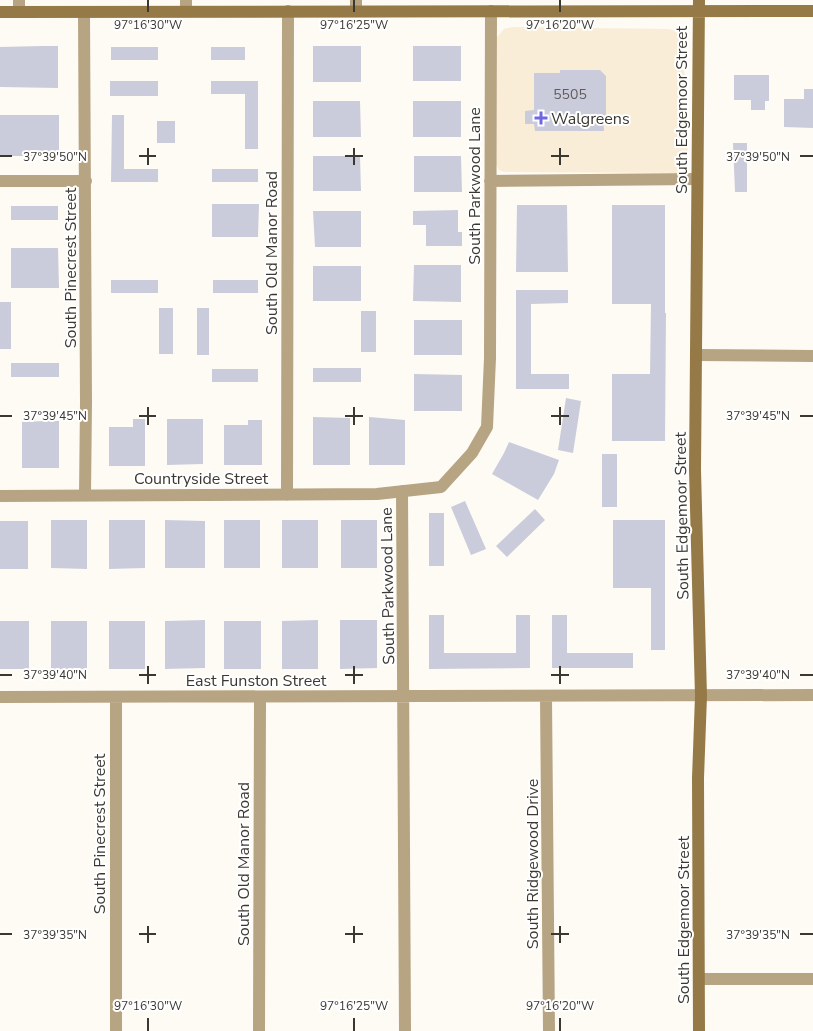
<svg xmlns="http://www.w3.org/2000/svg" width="813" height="1031" font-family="'Nunito Sans',sans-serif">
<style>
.built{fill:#f9edd7}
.building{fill:#cbccdb}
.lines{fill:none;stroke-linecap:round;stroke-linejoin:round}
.street{stroke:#b7a483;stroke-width:12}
.secondary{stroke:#957a48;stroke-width:12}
.ticks{fill:none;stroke:#3b3832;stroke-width:2}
.poi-dot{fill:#7267e2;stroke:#fff;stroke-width:2}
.labels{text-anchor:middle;stroke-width:4;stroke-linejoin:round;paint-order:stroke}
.number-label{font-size:14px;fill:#5f5d5c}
.street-label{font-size:16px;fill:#3b3832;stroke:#fff}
.poi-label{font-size:16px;fill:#3b3832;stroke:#fff;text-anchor:start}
.ticks-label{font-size:12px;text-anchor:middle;fill:#3b3832;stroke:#fff;stroke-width:4;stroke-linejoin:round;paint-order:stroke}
</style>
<rect width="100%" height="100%" fill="#fefbf5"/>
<path class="built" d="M512,27l157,2 7,2 7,14 4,73 1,47 -2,4 -8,4 -174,-1 -5,-2 -3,-5 1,-128 7,-8z"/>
<path class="building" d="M42,46h16v42l-58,-1v-40z
M313,46h48v36h-48z
M413,46h48v35h-48z
M111,47h47v13h-47z
M211,47h34v13h-34z
M560,70h40l6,6v41h-3l1,14h-69l-1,-7h-9v-13l9,-1v-37h26z
M734,75h35v26h-4v9h-14v-10h-17z
M110,81h48v15h-48z
M211,81h47v68h-13v-55h-34z
M804,89h9v39l-29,-1v-28h20z
M313,101h47l1,36h-48z
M413,101h48v36h-48z
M0,115h59v41h-59z
M112,115h12v54h34v13h-47z
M157,121h18v22h-18z
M733,143h14v49h-12z
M313,156h47l1,35h-48z
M414,156h47l1,36h-48z
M212,169h46v13h-46z
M212,204h47l-1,33h-46z
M517,205h50l1,67h-52z
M612,205h53v108h1l-1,128h-53v-67h38l1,-70h-39z
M11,206h47v14h-47z
M458,210v22h4v14h-36v-21h-13v-14z
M313,211h48v36h-46z
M11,248h47l1,40h-48z
M414,265h47v37l-48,-1z
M313,266h48v35h-48z
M111,280h47v13h-47z
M213,280h45v13h-45z
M516,290h52v13l-37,1v70h38v15h-53z
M0,302h11v47h-11z
M159,308h14v46h-14z
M197,308h12v47h-12z
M361,311h15v41h-15z
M414,320h48v35h-48z
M11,363h48v14h-48z
M313,368h48v14h-48z
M212,369h46v13h-46z
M414,374l48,1v36h-48z
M566,398l15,3 -8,52 -15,-3z
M313,417l37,1v47h-37z
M369,417l36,3v45h-36z
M133,419h12v47h-36v-39h24z
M167,419h36v45l-36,1z
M248,420h14v45h-38v-40h24z
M45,421h14v47h-37v-46z
M509,442l50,18 -5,14 -16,26 -46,-26 12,-21z
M602,454h15v53h-15z
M465,501l21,48 -15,6 -20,-48z
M535,509l10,11 -38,37 -11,-11z
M429,513h15v53h-15z
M51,520h36v49l-36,-1z
M109,520h36v48l-36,1z
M165,520l40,1v47h-40z
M224,520h36v48h-36z
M282,520h36v48h-36z
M341,520h36v48h-36z
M613,520h52v130h-14v-62h-38z
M0,521h28v48h-28z
M429,615h15v38h72v-38h14v53l-101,1z
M552,615h15v38h66v15h-81z
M205,620v48l-40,1v-48z
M318,620v49h-36v-48z
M340,620h37v48l-37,1z
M0,621h29v48h-29z
M51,621h36v48h-36z
M109,621h36v48h-36z
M224,621h37v48h-37z"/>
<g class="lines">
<path class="street" d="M19,0v12
M186,0v11
M356,0v11
M84,12l2,390 -1,93
M0,181h86
M490,181l207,-2
M696,355l117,1
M402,491l3,540
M287,495l1,-484
M0,496l377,-2 64,-7 31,-34 15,-26 3,-69 1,-347
M0,697l813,-2
M546,697l3,334
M699,979h114
M116,1031v-334
M259,1031l1,-334"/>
<path class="secondary" d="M699,0l-4,470 6,226 -3,82 1,253
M0,12l813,-1"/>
</g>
<path class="ticks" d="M148,0v12M354,0v12M560,0v12M148,148v17M354,148v17M560,148v17M0,156h12M139,156h17M345,156h18M551,156h18M800,156h13M148,407v18M354,407v18M560,407v18M0,416h12M139,416h17M345,416h18M551,416h18M800,416h13M148,666v18M354,666v18M560,666v18M0,675h12M139,675h17M345,675h18M551,675h18M800,675h13M148,926v17M354,926v17M560,926v17M0,934h12M139,934h17M345,934h18M551,934h18M800,934h13M148,1018v13M354,1018v13M560,1018v13"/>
<path class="poi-dot" d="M538.5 110.5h5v5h5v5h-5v5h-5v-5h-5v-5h5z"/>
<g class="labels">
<g class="number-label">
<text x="570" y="99">5505</text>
</g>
<g class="street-label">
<text transform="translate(681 110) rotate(-90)" y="6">South Edgemoor Street</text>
<text transform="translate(474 186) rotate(-90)" y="6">South Parkwood Lane</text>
<text transform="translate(271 253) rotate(-90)" y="6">South Old Manor Road</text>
<text transform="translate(70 268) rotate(-90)" y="6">South Pinecrest Street</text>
<text x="201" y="484">Countryside Street</text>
<text transform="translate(681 516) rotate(-91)" y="6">South Edgemoor Street</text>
<text transform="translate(387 586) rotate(-91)" y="6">South Parkwood Lane</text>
<text x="256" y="686">East Funston Street</text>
<text transform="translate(99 834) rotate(-90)" y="6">South Pinecrest Street</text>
<text transform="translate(243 864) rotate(-90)" y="6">South Old Manor Road</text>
<text transform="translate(532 864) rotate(-90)" y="6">South Ridgewood Drive</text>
<text transform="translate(683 920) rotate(-90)" y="6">South Edgemoor Street</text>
</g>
<g class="poi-label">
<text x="551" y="124">Walgreens</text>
</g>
</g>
<g class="ticks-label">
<text x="148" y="29">97°16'30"W</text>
<text x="354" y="29">97°16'25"W</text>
<text x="560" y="29">97°16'20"W</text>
<text x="55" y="161">37°39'50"N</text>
<text x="758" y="161">37°39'50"N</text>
<text x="55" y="420">37°39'45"N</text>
<text x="758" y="420">37°39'45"N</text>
<text x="55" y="679">37°39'40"N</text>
<text x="758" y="679">37°39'40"N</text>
<text x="55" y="939">37°39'35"N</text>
<text x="758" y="939">37°39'35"N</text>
<text x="148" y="1010">97°16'30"W</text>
<text x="354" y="1010">97°16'25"W</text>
<text x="560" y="1010">97°16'20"W</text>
</g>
</svg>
